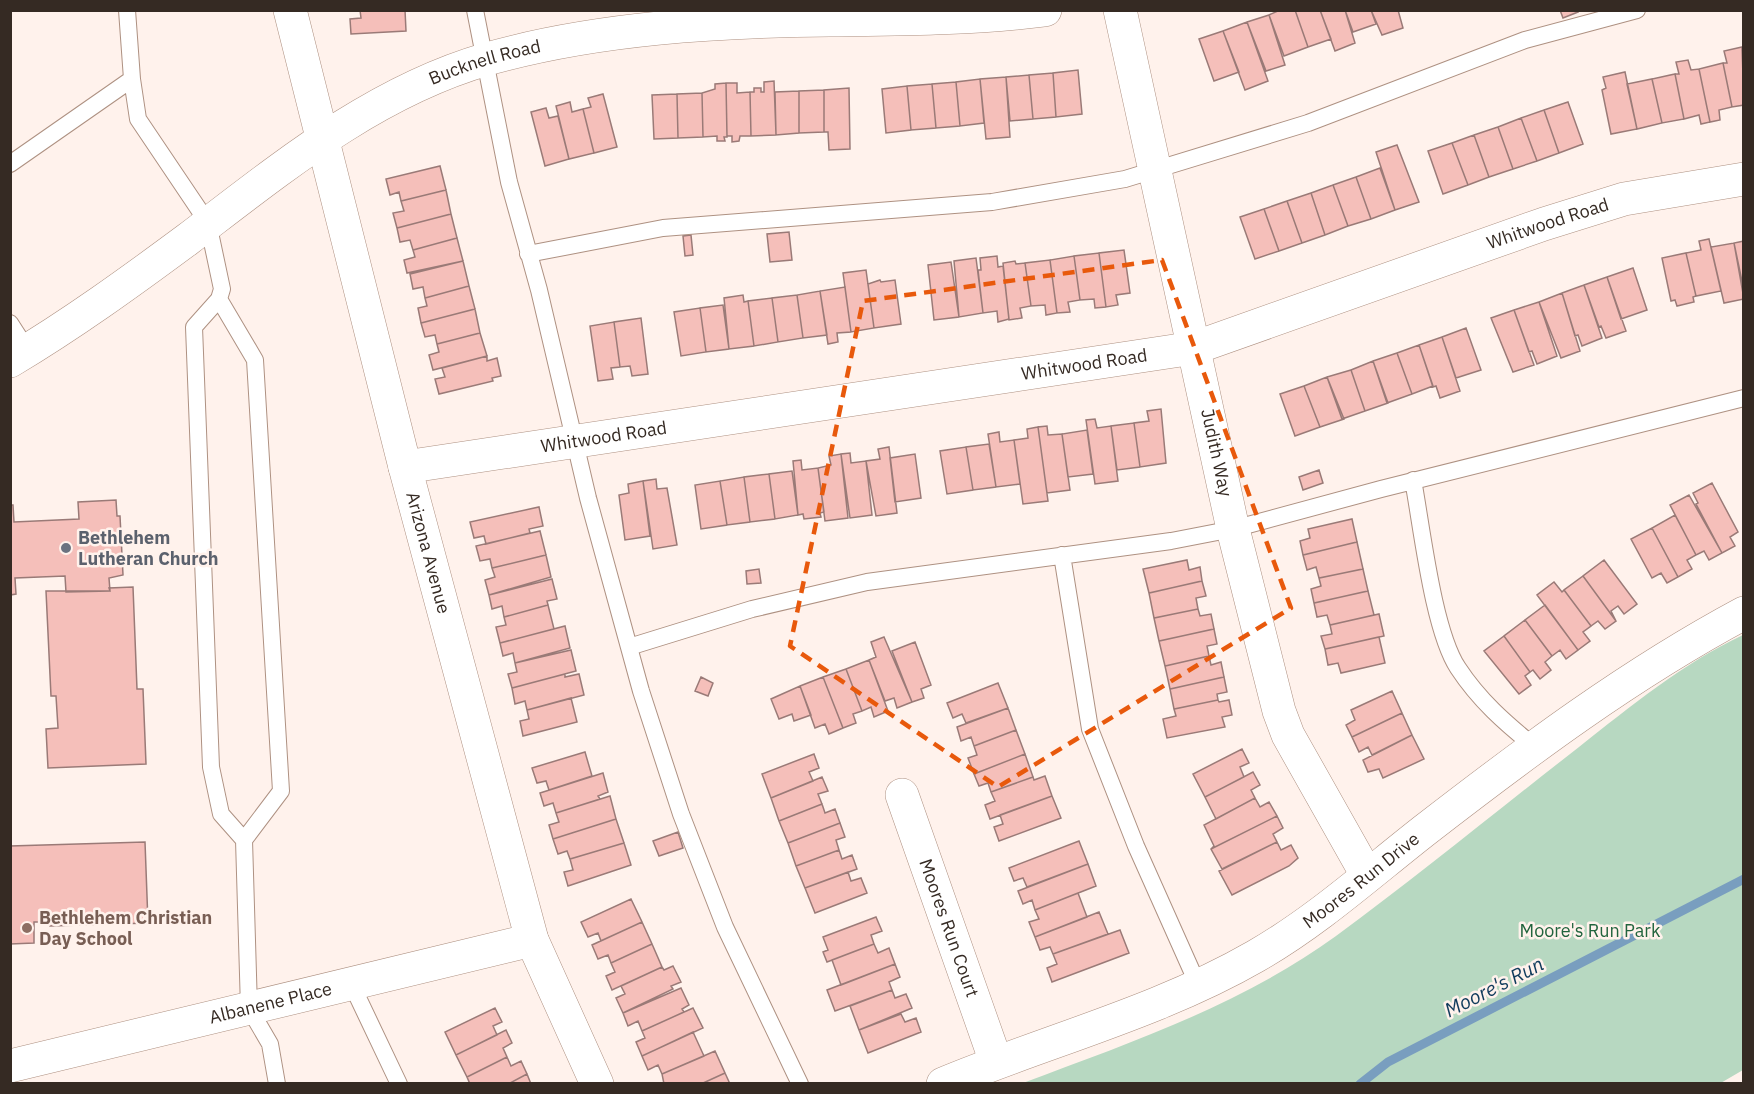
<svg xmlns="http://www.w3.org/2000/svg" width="1754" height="1094" font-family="'IBM Plex Sans',sans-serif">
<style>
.green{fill:#b7d8c1}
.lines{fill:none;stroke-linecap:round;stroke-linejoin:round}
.stream{stroke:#799ebf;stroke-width:9}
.building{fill:#f5bfba;stroke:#9a7a77;stroke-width:1.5}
.lane-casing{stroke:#ae9182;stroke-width:18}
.street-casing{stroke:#ae9182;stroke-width:34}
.lane{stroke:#fff;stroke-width:16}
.street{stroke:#fff;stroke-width:33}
.marked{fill:none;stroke:#e8590c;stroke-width:4.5;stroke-dasharray:12 8;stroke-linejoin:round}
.worship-dot{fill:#6b7280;stroke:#fff2ec;stroke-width:2}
.education-dot{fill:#8d6e63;stroke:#fff2ec;stroke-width:2}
.labels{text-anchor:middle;stroke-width:5;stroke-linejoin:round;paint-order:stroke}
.street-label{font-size:18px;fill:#352a23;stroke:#fff2ec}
.worship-label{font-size:18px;font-weight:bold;fill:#5b616d;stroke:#fff2ec;text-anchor:start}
.education-label{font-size:18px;font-weight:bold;fill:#785e54;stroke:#fff2ec;text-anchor:start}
.park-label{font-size:18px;fill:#21643d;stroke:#fff2ec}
.water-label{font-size:20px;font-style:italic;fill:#103b5c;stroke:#fff2ec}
</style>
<rect width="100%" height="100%" fill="#fff2ec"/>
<path class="green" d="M1743,635v435l-24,14 -696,-1c109,-41 218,-78 313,-147 83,-61 162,-126 243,-189 52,-41 104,-84 164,-112z"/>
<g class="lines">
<path class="stream" d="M1360,1084l28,-22 356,-183"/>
</g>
<path class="building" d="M360,10h45l1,21 -55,3 -1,-15 11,-1z
M1280,10h15l13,37 -24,9 -15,-41z
M1295,10h25l11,29 -23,8z
M1320,10h25l10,33 -20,8z
M1345,10h26l5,14 -23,8z
M1371,10h27l5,18 -21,7z
M1560,10h17l1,2 -15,6z
M1269,15l16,50 -19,6 -19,-49z
M1247,22l21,59 -23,9 -22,-59z
M1223,31l16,41 -25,9 -15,-42z
M1742,47l2,58 -12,2 -9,-44h4l-3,-12z
M1688,60l3,10 8,-1 11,53 -9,2 -2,-9 -15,4 -9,-45h4l-3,-12z
M1723,63l9,44 -13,3 1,10 -10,2 -11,-53z
M1078,70l4,44 -26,3 -3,-44z
M1625,72l12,57 -26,5 -9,-44 4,-2 -3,-11z
M1053,73l3,44 -23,2 -4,-44z
M1675,74l9,45 -22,4 -10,-44z
M1029,75l4,44 -23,2 -4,-44z
M1006,77l4,60 -24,2 -6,-60z
M980,79l4,44 -24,3 -4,-44z
M1652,79l10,44 -25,6 -10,-45z
M774,81l2,54 -25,1 -1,-44h4v-4h7v4h3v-10z
M956,82l4,44 -24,2 -4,-44z
M726,83h11v10l13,-1 1,44h-11l-1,5 -7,1v-6h-5z
M726,83l1,54h-3l1,4h-8v-5l-14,1 -1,-44 13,-4v-5z
M932,84l4,44 -25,2 -4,-44z
M907,86l4,44 -25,3 -4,-44z
M849,88l1,61 -21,1 -1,-18h-4v-42z
M824,90v42l-25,1v-42z
M799,91v42l-23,2 -1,-43z
M702,93l1,44 -25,1 -1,-44z
M603,94l14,53 -23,6 -11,-44 8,-2 -3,-9z
M677,94l1,44 -24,1 -2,-44z
M570,102l2,10 11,-3 11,44 -25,6 -13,-53z
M1568,102l15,42 -24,9 -15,-43z
M546,108l3,10 9,-2 11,43 -24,7 -14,-54z
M1544,110l15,43 -22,8 -16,-43z
M1521,118l16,43 -24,8 -15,-42z
M1498,127l15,42 -24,8 -15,-42z
M1474,135l15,42 -21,8 -16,-42z
M1452,143l16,42 -25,9 -15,-43z
M1397,145l22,57 -24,8 -19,-58z
M440,166l6,24 -45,11 -2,-9 -9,3 -4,-16z
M1380,168l15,42 -24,9 -15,-42z
M1356,177l15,42 -23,7 -15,-41z
M1333,185l15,41 -23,9 -14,-42z
M446,190l5,24 -54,14 -4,-15 11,-2 -3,-10z
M1311,193l14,42 -23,8 -15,-42z
M1287,201l15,42 -23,8 -15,-42z
M1264,209l15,42 -24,8 -15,-42z
M451,214l6,24 -44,12 -3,-10 -10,2 -3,-14z
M789,232l3,28 -22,2 -3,-28z
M691,235l2,20 -8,1 -2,-20z
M457,238l6,23 -56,12 -3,-13 11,-3 -2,-7z
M1709,239l12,52 -25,5 -10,-43 15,-3 -2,-9z
M1744,241v45h-1l-9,-43z
M1734,243l10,56 -20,4 -13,-56z
M1124,250l6,43 -14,2 2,10 -12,2 -7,-54z
M1099,253l7,54 -11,1 -1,-9 -14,1 -6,-44z
M1686,253l10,43 -3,1 1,5 -17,4 -2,-6 -4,1 -9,-43z
M997,256l1,11 5,-1 6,53 -11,3 -1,-11 -14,2 -5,-43h3l-1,-12z
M1074,256l6,44 -12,2 2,10 -13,1 -7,-53z
M976,258l7,55 -24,4 -5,-56z
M1050,260l7,53 -11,2 -1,-10 -14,1 -6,-43z
M463,261l6,25 -44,12 -2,-11 -10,2 -3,-15z
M1015,261l1,3 9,-1 6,43 -11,2 2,10 -13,2 -6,-57z
M951,262l8,55 -25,3 -6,-55z
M1633,268l14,42 -26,9 -14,-42z
M866,270l8,58 -23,4 -8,-59z
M1607,277l19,54 -20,7 -5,-12 -2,1 -15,-42z
M880,280l1,2 14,-2 6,44 -27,4 -6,-44z
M1584,285l18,53 -20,8 -4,-11 -3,1 -13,-43z
M469,286l6,23 -54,14 -3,-15 9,-2 -2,-8z
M845,287l6,45 -14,1 1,9 -10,2 -8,-53z
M820,291l7,44 -24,3 -6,-43z
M1562,293l18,58 -19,7 -22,-56z
M743,295l1,7 4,-1 6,45 -25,3 -5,-51z
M797,295l6,43 -25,4 -6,-44z
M772,298l6,44 -24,4 -6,-45z
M1539,302l18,54 -20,8 -5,-13 -3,1 -15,-42z
M723,305l6,44 -23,3 -6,-44z
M700,308l6,44 -25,4 -7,-44z
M475,309l5,24 -43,11 -2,-9 -10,2 -4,-14z
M1514,310l20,55 -21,7 -22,-54z
M641,318l7,56 -16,2 -2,-10 -10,1 -6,-45z
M614,322l6,45 -9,1 2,11 -15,2 -8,-55z
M1466,328l15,42 -25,8 -14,-41z
M480,333l7,23 -54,14 -4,-15 10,-3 -2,-8z
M1442,337l18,54 -20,7 -4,-12 -3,1 -14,-42z
M1419,345l14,41 -21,8 -15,-41z
M1397,353l15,41 -25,9 -14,-42z
M487,356v5l10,-3 4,18 -9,2 1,3 -54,13 -4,-15 10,-2 -3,-9z
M1373,361l15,42 -23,8 -14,-41z
M1351,370l14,41 -23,8 -15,-42z
M1327,377l17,42 -24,8 -16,-41z
M1304,386l16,41 -25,9 -15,-42z
M1161,409l5,54 -26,4 -6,-44 15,-2 -2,-10z
M1095,419l2,9 14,-2 7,55 -23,3 -9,-64z
M1134,423l6,44 -23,3 -6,-44z
M1047,426l1,9 14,-1 8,56 -23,3 -9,-66z
M1038,427l10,74 -25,3 -9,-64 14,-2 -1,-9z
M1087,430l6,44 -25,3 -6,-43z
M999,432l1,10 14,-2 6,44 -24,3 -8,-53z
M989,444l7,43 -23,3 -7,-43z
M889,447l8,66 -21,3 -10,-55 14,-2 -2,-10z
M966,447l7,43 -26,4 -7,-43z
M850,453l1,10 15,-2 6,54 -22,3 -9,-64z
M841,454l7,64 -23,3 -7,-53 13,-3 -2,-9z
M915,454l6,44 -26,4 -5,-44z
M801,460l1,10 16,-2 6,44 -4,1 1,4 -17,2 -1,-5 -5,1 -5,-54z
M1319,470l4,13 -20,7 -4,-13z
M792,471l6,44 -23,4 -6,-45z
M769,474l6,45 -25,3 -6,-45z
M744,477l6,45 -23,3 -7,-44z
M656,479l1,10 10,-1 10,57 -24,4 -10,-68z
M643,481l7,55 -25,4 -6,-45 10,-2 -1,-9z
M720,481l7,44 -26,4 -6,-44z
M1712,483l26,49 -8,5 5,9 -13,7 -26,-49 2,-1 -5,-10z
M1689,495l33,58 -13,7 -5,-9 -8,4 -26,-50z
M116,500l1,16h3l3,59 -14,3 1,13 -44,1 -1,-16 -50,2 1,16 -6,1v-90h3l1,17 65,-3 -1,-17z
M539,507l4,19 -14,3 1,4 -44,11 -2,-8 -10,2 -4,-16z
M1675,515l21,40 -9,5 5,9 -14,8 -26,-49z
M1352,519l5,23 -54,13 -3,-14 10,-3 -2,-9z
M1652,528l26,49 -11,6 -6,-10 -9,5 -21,-39z
M540,531l6,24 -54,13 -2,-9 -10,2 -4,-15z
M1357,542l6,27 -44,9 -3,-11 -9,3 -4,-15z
M546,555l5,22 -62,18 -4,-15 10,-3 -3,-9z
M1187,560l2,10 11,-3 2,14 -53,12 -6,-24z
M1604,560l33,44 -13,10 -6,-8 -7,5 5,10 -33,-45z
M759,569l2,14 -14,1 -1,-13z
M1363,569l5,22 -54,12 -3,-14 10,-3 -2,-8z
M1583,576l33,45 -11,8 -7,-8 -7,5 -27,-36z
M552,579l5,20 -10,2 1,4 -44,12 -2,-11 -10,3 -3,-14z
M1202,581l4,15 -10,2 2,11 -44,9 -5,-25z
M1554,582l8,10 2,-2 27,36 -8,6 7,9 -12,9 -41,-55z
M133,587l4,102h6l3,75 -98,4 -2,-39 12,-1 -2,-32h-5l-5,-105h64l-1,-3z
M1368,591l6,24 -44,10 -3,-10 -10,2 -3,-14z
M548,605l6,24 -54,14 -4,-16 10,-2 -2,-8z
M1545,605l33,45 -12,9 -6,-9 -8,6 -27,-36z
M1198,609l2,7 11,-2 3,15 -55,12 -5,-23z
M1379,614l5,22 -59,13 -4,-13 11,-2 -2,-9z
M1525,620l27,36 -7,6 6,8 -11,9 -7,-9 -3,2 -26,-36z
M565,626l5,22 -55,15 -2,-10 -10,3 -3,-13z
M1214,629l3,15 -10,2 2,10 -44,10 -6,-25z
M1504,636l26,36 -5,4 6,9 -12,9 -35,-43z
M884,637l28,65 -15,6 -3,-10 -9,3 -16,-41 7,-3 -5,-15z
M1379,637l6,26 -44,10 -3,-10 -10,2 -3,-16z
M915,642l16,43 -10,4 3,9 -12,4 -20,-51z
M571,650l5,21 -64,17 -4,-14 9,-2 -2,-9z
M1209,656l2,9 10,-3 3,15 -54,12 -5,-23z
M869,660l19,51 -14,6 -3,-10 -9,4 -16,-42z
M846,669l16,42 -9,3 3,9 -13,5 -20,-51z
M565,674v3l14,-3 5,21 -57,15 -2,-9 -10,3 -3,-16z
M701,677l12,6 -5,13 -13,-5z
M823,677l20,51 -14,6 -4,-10 -10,4 -15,-42z
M1224,677l3,15 -10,2 1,6 -44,9 -4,-20z
M998,683l10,25 -42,15 -4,-9 -9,4 -6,-15z
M800,686l11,29 -17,6 -2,-7 -13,5 -8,-20z
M1392,691l10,22 -50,24 -6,-12 9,-5 -4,-10z
M571,698l6,24 -54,14 -3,-15 9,-2 -2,-9z
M1218,700l1,2 10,-2 3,15 -10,2 3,10 -58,11 -4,-19 13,-3 -2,-7z
M1008,708l8,22 -42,16 -3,-9 -10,4 -4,-14z
M1402,713l10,22 -40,20 -4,-8 -9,5 -7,-15z
M1016,730l9,24 -51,20 -6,-16 9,-3 -3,-9z
M1412,735l12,24 -41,19 -4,-9 -11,3 -5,-12z
M1242,749l7,14 -9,4 4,10 -39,20 -12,-23z
M585,752l7,24 -43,14 -3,-9 -9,2 -5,-15z
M814,754l5,14 -10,4 4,9 -42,17 -9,-24z
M1025,754l8,23 -42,15 -3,-9 -9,3 -5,-12z
M1253,772l7,13 -9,5 4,8 -39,21 -11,-22z
M603,773l5,19 -10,4 2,3 -44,14 -3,-10 -9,3 -4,-13z
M1045,776l7,20 -62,23 -5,-14 10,-4 -4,-9 42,-15 1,3z
M822,777l6,14 -10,3 4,10 -43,17 -8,-23z
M610,796l6,23 -63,20 -4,-14 10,-3 -3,-9z
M1052,796l9,22 -62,23 -5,-14 9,-3 -3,-9z
M1255,798l5,9 9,-5 8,14 -66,33 3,-3 -10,-21z
M822,804l3,9 10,-4 5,14 -52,20 -9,-22z
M1277,816l6,12 -10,6 4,8 -55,27 -11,-20z
M616,819l8,24 -54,16 -3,-8 -9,3 -5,-15z
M840,823l5,14 -9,3 3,10 -43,16 -8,-23z
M678,832l5,16 -24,8 -6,-15z
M1079,841l9,23 -61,23 -4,-9 -9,3 -5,-13z
M145,842l3,81 -98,3 -1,-4h-15v21l-24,1v-98z
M1277,842l4,8 10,-5 7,13 -9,8 -57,29 -13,-24z
M624,843l7,22 -63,21 -4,-14 9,-2 -3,-11z
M839,850l3,9 10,-4 5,14 -52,19 -9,-22z
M1088,864l8,22 -61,24 -3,-10 -9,4 -5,-13z
M848,872l3,9 10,-3 6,15 -52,20 -10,-25z
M1078,893l9,24 -52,20 -6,-15 10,-3 -4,-9z
M631,899l11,23 -41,19 -3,-8 -10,4 -7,-15z
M1099,912l9,22 -55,20 -3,-7 -10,3 -5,-13z
M876,917l6,14 -11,4 3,9 -47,18 -4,-10 5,-2 -5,-13z
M642,922l10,22 -41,19 -3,-8 -10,4 -6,-14z
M1120,930l9,23 -77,29 -5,-14 10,-4 -4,-10z
M652,944l10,23 -50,23 -6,-14 9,-4 -4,-9z
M874,944l4,9 11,-5 6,16 -54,21 -9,-25z
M895,964l5,13 -11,5 3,8 -57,21 -8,-21z
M673,966l8,16 -10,4 2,3 -50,24 -7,-15 9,-4 -4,-8 41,-19 2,3z
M681,988l8,17 -7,4 2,3 -42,19 -4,-10 -10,5 -5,-13z
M892,990l3,8 11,-4 6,14 -53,22 -9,-24z
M495,1008l7,14 -9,4 4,9 -41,20 -11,-23z
M693,1008l10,20 -61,28 -6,-14 9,-4 -3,-7z
M901,1014l4,8 11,-4 5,14 -53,21 -9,-23z
M506,1030l6,13 -9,5 4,9 -40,20 -11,-22z
M693,1032l11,24 -42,18 -4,-9 -10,5 -6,-14z
M715,1051l10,22 -24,11h-37l-2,-10z
M507,1057l4,9 10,-5 6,13 -19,10h-38l-3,-7z
M725,1073l5,11h-29z
M527,1074l4,10h-23z"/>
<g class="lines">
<g class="lane-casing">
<path id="lane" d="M475,10l34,172 30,108 49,208 53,193 40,123 44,113 75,157
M132,79l6,40 70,104 14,66 -3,10 -25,28 17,440 10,47 23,26 5,168 21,36 7,40
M10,164l122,-85 -5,-69
M528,254l135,-26 329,-26 133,-23 183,-56 217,-83 112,-30
M219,299l36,61 26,431 -37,49
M10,323l18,28
M1413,480c9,48 20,150 45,188 21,32 47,55 77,79
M1062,555l28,174 46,117 62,139
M629,647l123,-38 115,-27 304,-41 62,-12 148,-40 363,-91
M351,983l48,101"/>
</g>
<g class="street-casing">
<g id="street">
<path id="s1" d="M290,10l115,457 127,473 65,144"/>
<path id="s2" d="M1120,10l113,519 46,182 9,24 79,140"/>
<path id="s3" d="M10,361c62,-37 120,-79 178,-122 92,-70 185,-147 299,-180 110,-31 230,-38 343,-39 73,-1 143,-1 215,-10"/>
<path id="s4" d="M405,467l789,-119 350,-124 80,-25 120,-20"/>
<path id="s5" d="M902,795l94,267"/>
<path id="s6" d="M10,1066l522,-126"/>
<path id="s7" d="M943,1084c103,-43 216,-72 313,-128 61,-35 114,-83 169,-126 102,-79 205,-156 319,-217"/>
</g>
</g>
<use href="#lane" class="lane"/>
<use href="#street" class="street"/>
</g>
<path class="marked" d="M1162,260l129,348 -293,179 -208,-141 73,-345z"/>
<circle class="worship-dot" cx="66" cy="548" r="6"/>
<circle class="education-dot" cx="27" cy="928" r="6"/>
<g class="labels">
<g class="street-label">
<text dy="6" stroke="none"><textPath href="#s3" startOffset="564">Bucknell Road</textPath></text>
<text dy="6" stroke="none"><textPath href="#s4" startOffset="1173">Whitwood Road</textPath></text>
<text dy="6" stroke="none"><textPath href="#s4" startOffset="687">Whitwood Road</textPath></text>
<text dy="6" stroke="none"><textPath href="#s4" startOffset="201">Whitwood Road</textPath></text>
<text dy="6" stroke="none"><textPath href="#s2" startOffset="453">Judith Way</textPath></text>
<text dy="6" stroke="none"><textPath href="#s1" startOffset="560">Arizona Avenue</textPath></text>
<text dy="6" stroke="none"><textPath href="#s7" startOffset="468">Moores Run Drive</textPath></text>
<text dy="6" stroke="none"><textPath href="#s5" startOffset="141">Moores Run Court</textPath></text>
<text dy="6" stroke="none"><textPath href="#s6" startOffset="268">Albanene Place</textPath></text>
</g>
<g class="worship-label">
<text x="78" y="544">Bethlehem<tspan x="78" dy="21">Lutheran Church</tspan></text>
</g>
<g class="education-label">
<text x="39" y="924">Bethlehem Christian<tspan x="39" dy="21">Day School</tspan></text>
</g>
<g class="park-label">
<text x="1590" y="937">Moore's Run Park</text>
</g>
<g class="water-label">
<text transform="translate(1494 987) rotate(-27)" y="7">Moore's Run</text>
</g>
</g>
<rect width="1754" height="1094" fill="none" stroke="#352a23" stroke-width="24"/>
</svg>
